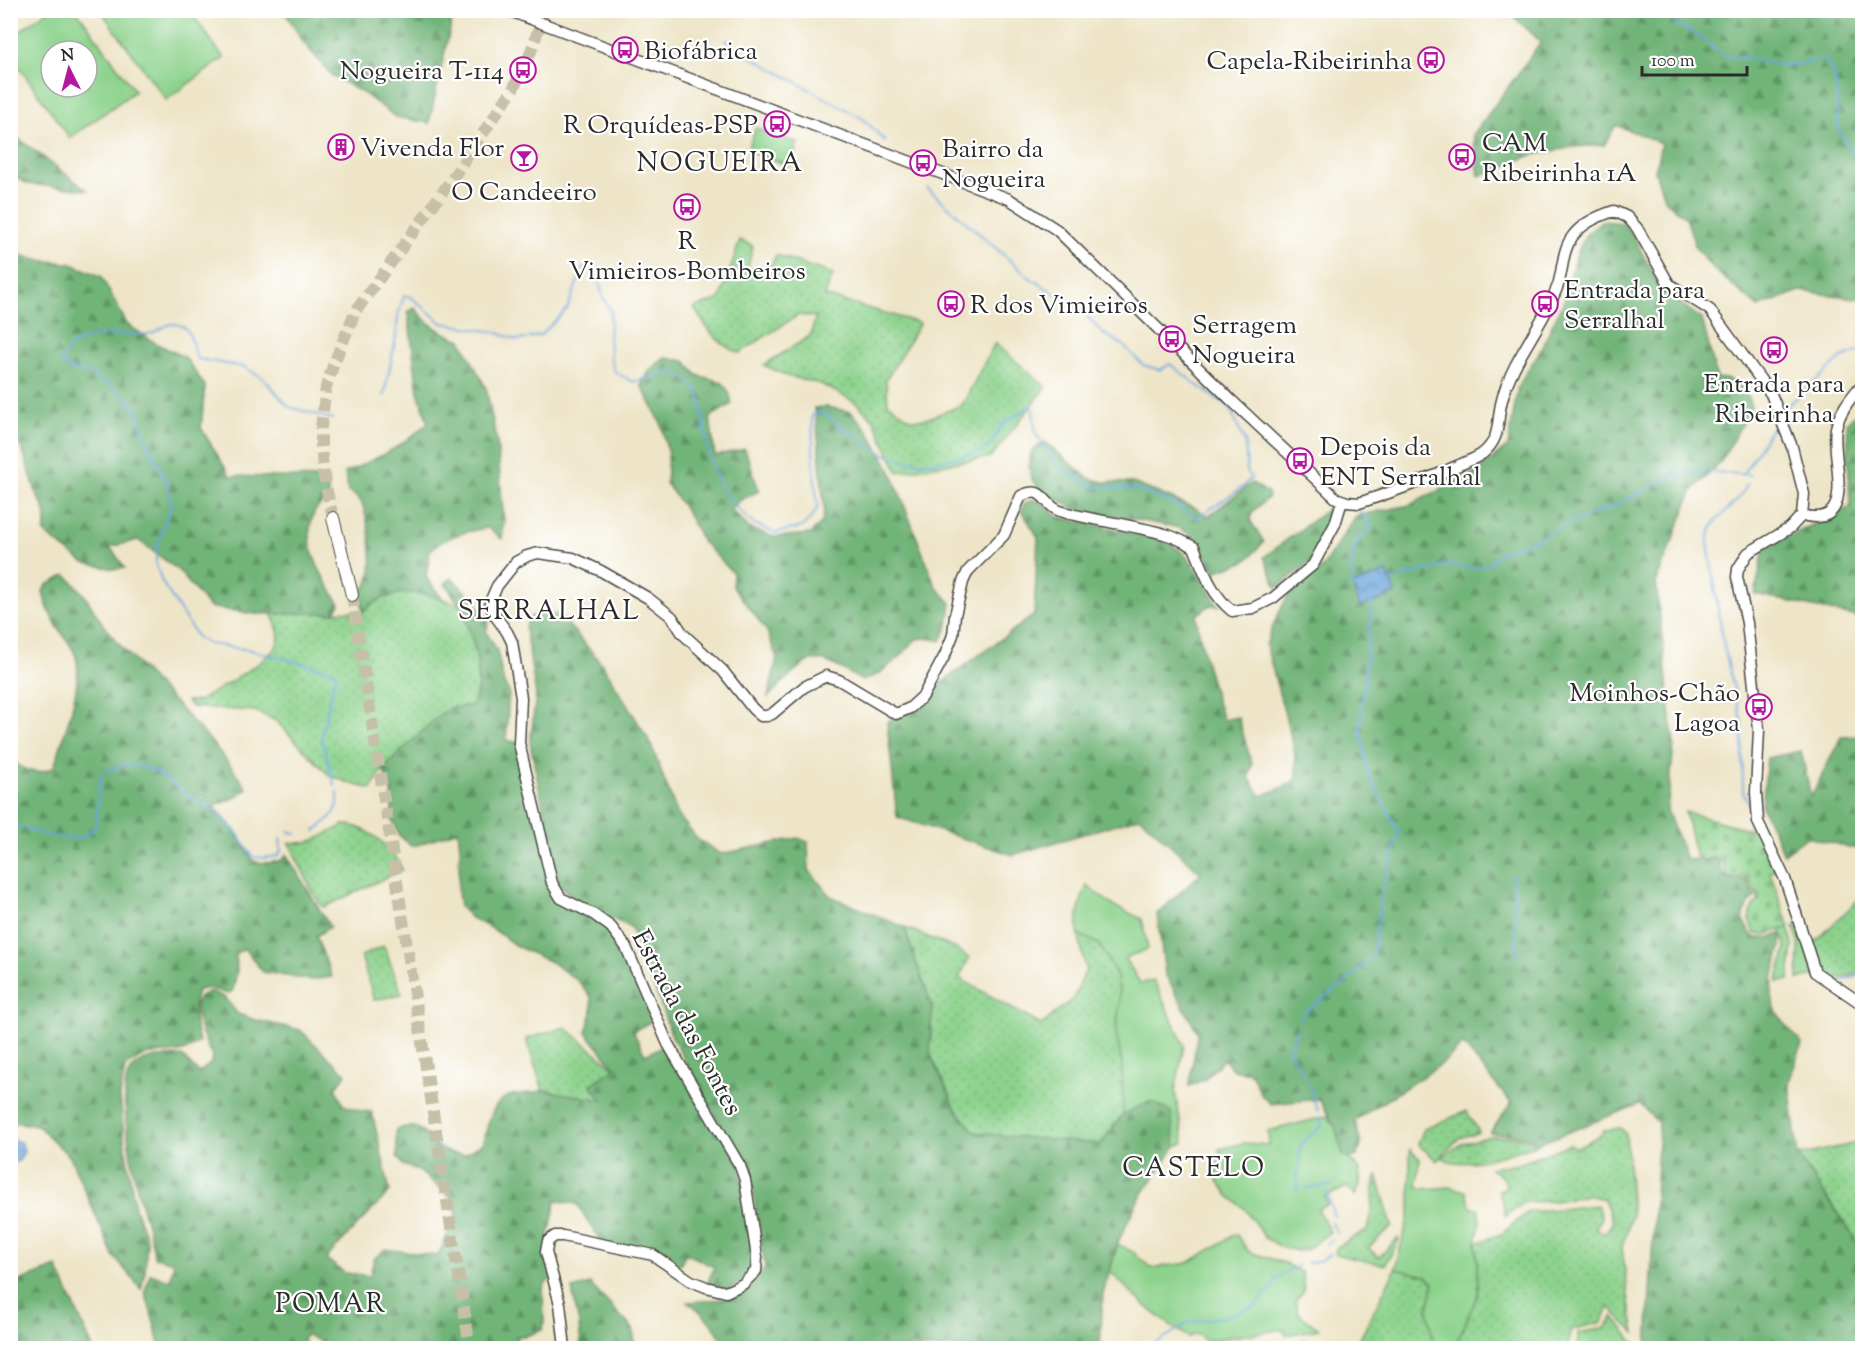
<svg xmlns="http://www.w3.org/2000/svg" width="1873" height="1359" font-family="'Sorts Mill Goudy',serif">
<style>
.grass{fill:url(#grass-dots);stroke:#5c7e5c;stroke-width:1.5}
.forest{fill:url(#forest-firs);stroke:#4e7052;stroke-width:1.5}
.cemetery{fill:url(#cemetery-stones);stroke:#5c7e5c;stroke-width:1.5}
.green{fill:#8cd28c;stroke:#5c7e5c;stroke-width:1.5;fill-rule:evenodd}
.water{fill:url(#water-waves);stroke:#4b6884;stroke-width:1.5}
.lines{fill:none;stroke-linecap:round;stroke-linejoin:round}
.stream{stroke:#6ba6dc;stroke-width:2}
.primary-tunnel{stroke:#c7c0a9;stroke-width:12;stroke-dasharray:12 6;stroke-linecap:butt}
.secondary-casing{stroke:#484743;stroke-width:13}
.primary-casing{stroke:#484743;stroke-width:14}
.secondary{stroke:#fff;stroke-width:10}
.primary{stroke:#fff;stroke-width:12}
.labels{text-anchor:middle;stroke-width:4.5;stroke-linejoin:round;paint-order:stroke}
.poi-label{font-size:26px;fill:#2b2b2b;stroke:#fff;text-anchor:start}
.street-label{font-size:26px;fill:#2b2b2b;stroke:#fff}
.neighbourhood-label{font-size:27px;letter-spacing:1.5px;fill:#2b2b2b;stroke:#fff}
</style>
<defs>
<pattern id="grass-dots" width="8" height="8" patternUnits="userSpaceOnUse" patternTransform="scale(1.5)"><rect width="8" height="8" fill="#8cd28c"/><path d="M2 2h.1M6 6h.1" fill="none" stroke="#79b479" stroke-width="1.8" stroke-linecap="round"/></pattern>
<pattern id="forest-firs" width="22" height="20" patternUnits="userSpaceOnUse" patternTransform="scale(1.5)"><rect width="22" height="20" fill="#71b478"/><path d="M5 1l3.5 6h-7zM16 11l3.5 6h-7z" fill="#5d9363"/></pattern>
<pattern id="cemetery-stones" width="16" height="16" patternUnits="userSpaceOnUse" patternTransform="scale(1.5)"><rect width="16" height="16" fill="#8cd28c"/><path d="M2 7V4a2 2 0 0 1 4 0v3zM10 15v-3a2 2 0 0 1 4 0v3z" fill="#79b479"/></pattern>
<pattern id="water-waves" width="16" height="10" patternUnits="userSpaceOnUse" patternTransform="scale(1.5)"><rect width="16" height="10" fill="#6ba6dc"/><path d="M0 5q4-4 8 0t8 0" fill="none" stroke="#5887b3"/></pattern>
</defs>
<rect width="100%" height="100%" fill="#fff"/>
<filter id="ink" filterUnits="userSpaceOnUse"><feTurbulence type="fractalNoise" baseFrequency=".0167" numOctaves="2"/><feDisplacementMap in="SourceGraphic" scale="12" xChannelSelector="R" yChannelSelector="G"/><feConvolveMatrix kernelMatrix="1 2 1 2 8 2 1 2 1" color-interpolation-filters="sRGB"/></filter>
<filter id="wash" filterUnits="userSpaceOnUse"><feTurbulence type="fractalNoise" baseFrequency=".008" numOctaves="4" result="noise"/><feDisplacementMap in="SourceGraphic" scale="24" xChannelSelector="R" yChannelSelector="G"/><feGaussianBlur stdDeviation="1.35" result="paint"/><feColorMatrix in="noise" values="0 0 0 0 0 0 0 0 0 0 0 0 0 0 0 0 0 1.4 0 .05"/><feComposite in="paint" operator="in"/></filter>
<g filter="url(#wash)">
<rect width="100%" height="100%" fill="#eee5c8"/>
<path class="grass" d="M740,240l13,6 -5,22 18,6 10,-19 57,19 -8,22 95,27 -34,57 2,23 22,16h16l36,-14 33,-62 51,44 -55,70 -93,15 -25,-53 -18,-17 -34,-18 -34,-8 -23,-11 46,-29 6,-19 -18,-2 -58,38c-22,-7 -35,-27 -46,-45l26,-9z
M409,592l23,3 28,10c12,30 26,69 13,100l-36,12 -54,52 -12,20 -19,-5 -23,-9 -53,-54 -21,-10 -63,-4 -5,-6h12c17,-11 70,-40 78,-56 5,-11 -2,-22 -6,-32l92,-2 12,-10 14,-6z
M343,825c22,-1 53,24 59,45l-78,37 -8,-9 -27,-55c21,2 35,-7 54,-18z
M1862,896l-1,77 -25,6 -15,-12 -7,-24z
M904,927l52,22 13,9 -10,20 82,47 33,-27 12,-28 -8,-36 21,10 18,31 3,25 -4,33 6,30 1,51 -22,30 -96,-8 -31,-4 -18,-23 -26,-56 2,-46z
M384,946l18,48 -28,6 -13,-44z
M565,1027l50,42 -12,32 -60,-11 -17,-51z
M1467,1111l12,21 -20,6 -22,23 -17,-15 -2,-3 6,-14z
M1621,1128l5,6 6,81 -10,32 7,55 6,31 -26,-26 -7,15 -31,8 -3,18h-114l24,-54 -2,-51 25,-9 27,-22 69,-7 5,13 -7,11 10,5 8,-12 -9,-23 -16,-4 -33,6 -30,1 -20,14 -1,-11 -6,-14 9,-5 -4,-8 -13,-10 29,-4 51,-20 5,4 26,-13 3,-5z
M1491,1136l38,3 7,6c-21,6 -77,28 -94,12l19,-13z
M1862,1142v107l-64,-93z
M1377,1175l15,51 -24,22 11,9 19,-19 1,2 -14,25c-11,-3 -44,-7 -50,-12l2,-6 31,-18c6,-17 3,-36 9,-54z
M1395,1269l32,7 7,7 -6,26 6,39h-75l-1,-5z
M1613,1316l23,29 -1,3h-58l1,-15 28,-5z
M1306,1340l5,8h-33v-3z"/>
<path class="forest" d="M284,11h170l-25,112 -33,-6 -33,-24 -31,-17 -28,-33z
M1508,11h354v288l-62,-8 -42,16 -46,-39 -16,-20 -10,-30 -21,-18 -10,-28 6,-29 -45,-18 -12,20 -31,2 -41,8 -53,21 -6,-41 68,-93z
M10,133h1l76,57 -59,-6 -17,-9z
M1601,221l22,2 9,11 30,56 40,29 15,59c22,2 27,6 34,29l-31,56 -27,27 -37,92 18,163 -7,66 19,48c11,0 18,4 28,-1l6,5c-1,17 14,17 27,16l8,18c-15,15 -15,26 0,41h12l14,-4c2,11 -2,21 -5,32 -11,42 1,47 26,78l-13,38 9,74 64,93v99h-215l12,-224 -19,-20 -102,40 -8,-7 -40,-4 21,-30 -48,-59 -21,20 -87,56 6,25 -4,11 -8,2 -6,-1 -8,-30 -16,-28 -48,5 -9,-8 -11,-23 -18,-3 -9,-11 -19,20 -16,7 9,-53 -33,-59 -8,-60 44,-41 -61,-56 -127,38 -116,-38 -10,-95 147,-107 4,-78 -17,-27 4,-7 8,-3 8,2 18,15 97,21c36,11 44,39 63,68l-9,-1 -14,11c7,39 14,67 27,104l15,-3 14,47 -3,14 12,18 23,-9 13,-9 -3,-30 -28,-103 6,-17 15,-31 35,-29 34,-52 54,-11 69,-35 29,-24 10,-60 22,-35 24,-51 10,-38 11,-26z
M10,251l26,9 33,3 32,13 26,48 30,20 28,13 20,29 -4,42 29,48 97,2 2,20c-5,4 -11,8 -14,13 -16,32 8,67 25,93l-6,9 -79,1 -46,-7 -30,-36 -41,-31 -28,7 15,21 -11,1 -30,-6 -40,-30 2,-11 -1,-12 -8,-15 -15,-47 -11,-9z
M415,308c12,17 27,25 46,32l25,48 11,54 7,80 -2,17 -14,-11c-23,3 -40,8 -58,22l-4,27 17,23c-28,-12 -57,-9 -80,11l-3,-18c3,-4 7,-8 9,-12 6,-16 0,-61 -7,-77 -3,-7 -8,-9 -14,-12l-3,-19c32,-15 57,-25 83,-51l-10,-30 -10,-80z
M665,358l20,3 12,14 25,7 7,10 3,12 -22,13 5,39 30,-7 14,42 -17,8 -12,10 19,19 24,9 37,-3 13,-13 1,-13 -7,-84 -3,-16 13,-1 24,5 16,17 24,42 45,116 15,16 -3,22 -7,16 -15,-3 -10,1 -16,18 -22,17 -15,7c-12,-6 -38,-25 -52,-21 -11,3 -33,28 -43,37l9,-39 -10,-27 -34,-44v-14l-30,-31 -17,-31 -20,-28 2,-29 -7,-31 -20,-38 10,-16z
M1862,408v210l-107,-24 9,-46 86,-41 -3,-85z
M1045,442l43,36 15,4 30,1 64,26 11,7 44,-33 16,10 1,4 -17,15 -2,8 14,22 -18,19 -32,11c-8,-20 -16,-33 -34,-44l-107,-20 -34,-20 -7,-8 -3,-13 2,-15z
M1332,506l-1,16 -21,40 -33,26 -13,-31z
M66,575c6,6 13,13 18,20 10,14 17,29 29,42 44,51 97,95 134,152l-13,9 -21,8 20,22 20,33c11,3 20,3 31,-2l2,-5 44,73 -14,9 16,41 -22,3 -47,-8 -18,-23 -9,4 1,19 -4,18 -5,4 -18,-6 -12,2c-8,17 -3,34 1,52 -19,15 -27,9 -49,12 -8,1 -18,9 -25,13l-5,29 4,43 11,69 12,32 -2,32 -4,17 -28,-34 -43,-98 -33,-32 -26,-3v-363c13,13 27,17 43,8 8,-26 30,-84 22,-110 -3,-12 -13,-21 -19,-31 -7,-11 -12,-23 -14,-35l4,-6z
M452,578l24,25 13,18 -3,11 11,18 7,34 5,8 -3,48 13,3 37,149 55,35 45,92 -23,12 12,24 23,-11 72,122 16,105 -30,21 -20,-5 8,-20 -28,-14 -9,18 -24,-16 -51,-11 -25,-40 -21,-4 -8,41 5,36 -9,8 -1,4 1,34 -2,7 -16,6h-10l3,12h-188l-25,-14 -3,5 3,9h-145l-16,-57 5,-17 20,6 4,-18 -20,-5c-1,-18 -7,-32 -12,-49 -7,-24 -26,-118 -12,-137 11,-16 35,-14 52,-15l17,17 12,-10 1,-7c-6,-11 -18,-39 -16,-52 1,-7 8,-10 14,-13l14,6 14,17 17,6 45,10 46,44 -10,14 7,17 18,6 11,1 18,79c-21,24 -44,44 -64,68l19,14 25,3 4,-17 11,-10 53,7 18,-41 -1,-14 -36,-30 -16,-6 -6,-9 -1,-26c29,-11 27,9 49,21 5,3 13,3 19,4l18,-11c6,-16 8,-42 27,-48 12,-4 23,-1 34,-6l59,10 -11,-15 24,-17 -29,-36 6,-20 -1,-15 -13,-16 -27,-19 -35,-16 -23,-17 -22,-11 -11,-11 -2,-15 2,-45 -2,-17 -46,17 -13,-12 -7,-15v-26l-9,-25 54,-52 12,-9 24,-3c15,-34 -5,-93 -28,-121z
M542,614h17l43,50 47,76 29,75 19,24 24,15 77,-16 10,4 1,28 21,26 74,31 28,80 -2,47 26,55 18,23 31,4 96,8 22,-30 27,-13 21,11 4,35 -38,55 -19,40 -15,52 -3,54h-374c-8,-18 -21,-34 -38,-46l37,-3 23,-8 17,-24 -13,-84 -79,-144 -42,-112c-25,-11 -56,-21 -73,-45l-28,-139 6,-48 -11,-67 5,-11z
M1862,736v114l-55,-13 -23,17 -22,-47 5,-49 34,-7 10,46 30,-60z
M57,1267l36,81h-82v-64z
M590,1284l43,45 2,19h-54l-2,-24 -7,-35z"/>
<path class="cemetery" d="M1685,812l73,20 18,38 -6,2 19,55 -24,8 -10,-1c-8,-14 -8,-23 4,-34l-11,-24 -18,1 -5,-4 -2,-11 -9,-6 -10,4 -8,-3z"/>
<path class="green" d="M48,11h29l58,80 -65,47 -59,-82v-19zM51,51h36v36h-36z
M101,11h89l34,47 -58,42z
M756,128l42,15 -8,23 -43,-16z
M1087,886l27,20 28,13 6,30 -23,9 15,25 14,-2 30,64 -9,46 9,52 -9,4 -4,-35 -21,-11 -27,13 -1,-51 -6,-30 4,-33 -3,-25 -18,-31 -21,-10c-2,-18 1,-32 9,-48z
M1797,925l19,51 -18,3 1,-35 -5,-17z
M1789,927l4,18 -4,35 -12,2 9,-34 -5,-18z
M1328,1116l7,11 8,29 6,2 11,12v13l-4,13 -9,-9 -22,10 3,7 -10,5 12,23 -24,18 -9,1 -15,-4 -17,-9 -20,-29 -16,-13 -13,-18 -1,-7 6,-16 -2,-6 25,-6 25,2 -1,-14z
M1410,1149l10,10 -3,26 6,4 27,-2 16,4 5,17h7l2,14 -4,21 2,51 -24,54h-20l-6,-39 6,-26 -8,-7 -31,-7 15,-58z
M1236,1234l13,18 36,11 17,10 2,18 -9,10 3,12 21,16 -33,6 -2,-6 -78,12 -9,-7 -8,3c-31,-18 -55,-40 -79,-66l8,-27 15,8 18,16 37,-5z"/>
<path class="water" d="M1387,572l9,22 -36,13 -8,-22z
M10,1138l12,5 2,9 -5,9 -8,3z"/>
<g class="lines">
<path class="stream" d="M1674,10l-2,3 3,11 19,9 32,24 22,1 32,7h14l33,-6 9,22 2,47 15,25 9,3
M726,40l20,14 117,65 22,22
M927,188l102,89 55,35 18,21 20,11 21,21 17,5 10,-6c20,15 37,31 59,41
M529,338l12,-3 26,-26 16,-41 12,-2 8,31 8,14 -2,26 2,24 4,11 18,10 40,-11 15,9 11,13 11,69 18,37 24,24 23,10 27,-6 10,-10 6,-10 -4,-34 -2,-58 10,-3c49,35 74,63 138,45 8,-3 19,-4 26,-8 8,-5 10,-16 16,-23 8,-9 20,-14 30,-21l4,29 26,36 34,17 39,2 32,11 30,18 47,-32 7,-8 -4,-7 -2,-29 -17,-38
M384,396l12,-59 2,-21 6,-20 7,1 31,26 53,9 22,8 9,-1
M1786,407l56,-49 20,-8
M1242,417l40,37
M333,419l-44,-12 -25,-28 -20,-12 -46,-8c-5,-8 -6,-28 -16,-33 -15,-7 -21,6 -34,8 -31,3 -72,-9 -87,28l7,6 7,3 16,2 32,21 13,16 12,34 21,43 2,18 -15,45v14l6,18 35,55 12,7 41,6 83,21 3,3 -15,63 14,49
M1743,474l34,-54
M1747,484c-9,26 -37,28 -39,59l16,104 18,75 1,70 10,19
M1343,506l17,4 12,18c-26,13 -19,33 -20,57l1,2
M1402,577l43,-12 29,3 14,-3 13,-13 39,-14 17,-10 55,-21 51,-26 22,-8 21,-2 44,4
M1390,582l7,-3
M10,823c22,7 73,30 86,1l4,-44 3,-8 21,-7 19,2 14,5 32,24 18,9 30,28 16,24 11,1 14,-2 3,-6 -1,-11
M289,831l7,3
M315,831c13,-11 28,-20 22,-40
M1513,875l4,81
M1836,982l26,-7
M1300,1020l3,-7 38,-27 32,-30 9,-66 17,-58 -30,-56 -9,-48 12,-126
M1297,1029l-8,21 16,26
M1309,1084l9,27
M1306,1188l26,-3
M1299,1189h-3l5,-45 21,-18 -2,-8
M1327,1193l7,23
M1331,1221l6,13
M1326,1245l6,-6
M1308,1263l14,-3 8,-6
M1154,1348l2,-5 34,-21 33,-5 32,-11 17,-19 4,-8 22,-13"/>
</g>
</g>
<g filter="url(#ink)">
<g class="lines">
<path class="primary-tunnel" d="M333,518l-9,-41 -3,-30v-20l5,-40 8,-24 21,-51 97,-133 61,-90 15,-29 17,-50
M352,595l118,753"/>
<g class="secondary-casing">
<path id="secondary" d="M507,10l502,189 48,31 174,170 105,98 11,4 12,1c33,-11 66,-22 98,-37 8,-4 18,-7 25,-12 20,-16 14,-32 20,-54 10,-41 42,-75 56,-115 5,-15 4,-34 14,-48 10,-14 26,-21 42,-26l13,6 10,11 32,56 41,26 61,84 21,53 12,47 -2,21 -12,13 -42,25 -10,16 -1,8 10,46 12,107 -3,62 2,30 27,57 30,93 47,32
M1802,515c58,15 28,-59 34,-87 4,-18 15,-30 26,-44
M565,1348l-5,-44 -14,-52 2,-11 7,-5h8l90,19 38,26 15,6 20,5 17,-8 13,-13 1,-14 -12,-77 -5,-14 -72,-122 -42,-97 -15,-20 -18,-13 -32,-16 -9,-15 -33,-140 2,-45 -9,-56 -5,-10 -13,-18 -4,-12 7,-16 19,-24 11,-6 11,-3 35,5 28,13 47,27 24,19 11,17 40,37 30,38 8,7h6l5,-2 32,-27 22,-11 13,4 57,34 14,-6 13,-12 22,-41 8,-20 2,-20 8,-33 5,-11 36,-36 17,-39c24,-12 22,10 39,15 34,10 70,13 104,23 10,2 20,8 30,13 10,24 17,47 38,64l21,-3 20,-10 40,-33 22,-41 7,-23"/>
</g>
<g class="primary-casing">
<path id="primary" d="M333,518l19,77"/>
</g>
<use href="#secondary" class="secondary"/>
<use href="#primary" class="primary"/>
</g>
</g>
<defs>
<g id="bus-ring" transform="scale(1.35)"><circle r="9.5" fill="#fff" stroke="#b5179e" stroke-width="1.5"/><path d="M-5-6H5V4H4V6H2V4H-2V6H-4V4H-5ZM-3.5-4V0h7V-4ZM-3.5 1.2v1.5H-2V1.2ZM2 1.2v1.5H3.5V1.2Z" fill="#b5179e"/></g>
<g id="building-ring" transform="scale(1.35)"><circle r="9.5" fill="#fff" stroke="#b5179e" stroke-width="1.5"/><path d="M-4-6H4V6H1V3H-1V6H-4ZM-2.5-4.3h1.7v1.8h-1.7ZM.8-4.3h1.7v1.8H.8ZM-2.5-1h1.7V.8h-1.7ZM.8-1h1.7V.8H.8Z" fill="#b5179e"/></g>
<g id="bar-ring" transform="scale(1.35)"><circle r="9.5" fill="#fff" stroke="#b5179e" stroke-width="1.5"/><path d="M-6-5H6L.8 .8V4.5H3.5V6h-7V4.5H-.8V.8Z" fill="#b5179e"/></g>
</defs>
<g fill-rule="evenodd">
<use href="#bus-ring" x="625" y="50"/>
<use href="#bus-ring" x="1431" y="60"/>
<use href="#bus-ring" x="523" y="70"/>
<use href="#bus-ring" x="777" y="124"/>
<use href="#building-ring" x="341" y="147"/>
<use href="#bus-ring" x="1462" y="157"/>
<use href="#bar-ring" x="524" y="158"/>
<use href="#bus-ring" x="923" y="163"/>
<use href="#bus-ring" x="687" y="207"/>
<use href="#bus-ring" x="951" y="304"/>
<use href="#bus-ring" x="1545" y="304"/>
<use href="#bus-ring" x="1172" y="339"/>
<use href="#bus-ring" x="1774" y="350"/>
<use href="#bus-ring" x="1300" y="461"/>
<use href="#bus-ring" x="1759" y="707"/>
</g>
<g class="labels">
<g class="poi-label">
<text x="644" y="59">Biofábrica</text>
<text x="1412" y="69" text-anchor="end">Capela-Ribeirinha</text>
<text x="504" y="79" text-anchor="end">Nogueira T-114</text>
<text x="758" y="133" text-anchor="end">R Orquídeas-PSP</text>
<text x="1482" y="151">CAM<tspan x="1482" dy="30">Ribeirinha 1A</tspan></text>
<text x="360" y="156">Vivenda Flor</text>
<text x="942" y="157">Bairro da<tspan x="942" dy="30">Nogueira</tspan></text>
<text x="524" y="200" text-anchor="middle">O Candeeiro</text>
<text x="687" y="249" text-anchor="middle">R<tspan x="687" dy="30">Vimieiros-Bombeiros</tspan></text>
<text x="1564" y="298">Entrada para<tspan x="1564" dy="30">Serralhal</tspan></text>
<text x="970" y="313">R dos Vimieiros</text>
<text x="1192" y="333">Serragem<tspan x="1192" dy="30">Nogueira</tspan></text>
<text x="1774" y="392" text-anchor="middle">Entrada para<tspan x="1774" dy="30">Ribeirinha</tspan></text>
<text x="1320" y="455">Depois da<tspan x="1320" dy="30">ENT Serralhal</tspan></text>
<text x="1740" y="701" text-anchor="end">Moinhos-Chão<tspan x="1740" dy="30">Lagoa</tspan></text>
</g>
<g class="street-label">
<text transform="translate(688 1022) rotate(62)" y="9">Estrada das Fontes</text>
</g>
<g class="neighbourhood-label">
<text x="720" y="171">NOGUEIRA</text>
<text x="549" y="619">SERRALHAL</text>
<text x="1194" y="1176">CASTELO</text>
<text x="331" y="1312">POMAR</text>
</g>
</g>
<rect width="1873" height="1359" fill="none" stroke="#fff" stroke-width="36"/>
<g transform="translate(69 69) rotate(354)"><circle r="28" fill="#ffffff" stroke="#aaaaaa" stroke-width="1.5"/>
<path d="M0-4.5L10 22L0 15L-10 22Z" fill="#b5179e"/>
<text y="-9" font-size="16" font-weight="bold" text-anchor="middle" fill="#2b2b2b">N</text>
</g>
<path d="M1642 66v9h105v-9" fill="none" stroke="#2b2b2b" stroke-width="3"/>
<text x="1651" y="66" font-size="18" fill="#2b2b2b" stroke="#ffffff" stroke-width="4.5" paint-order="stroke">100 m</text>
</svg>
